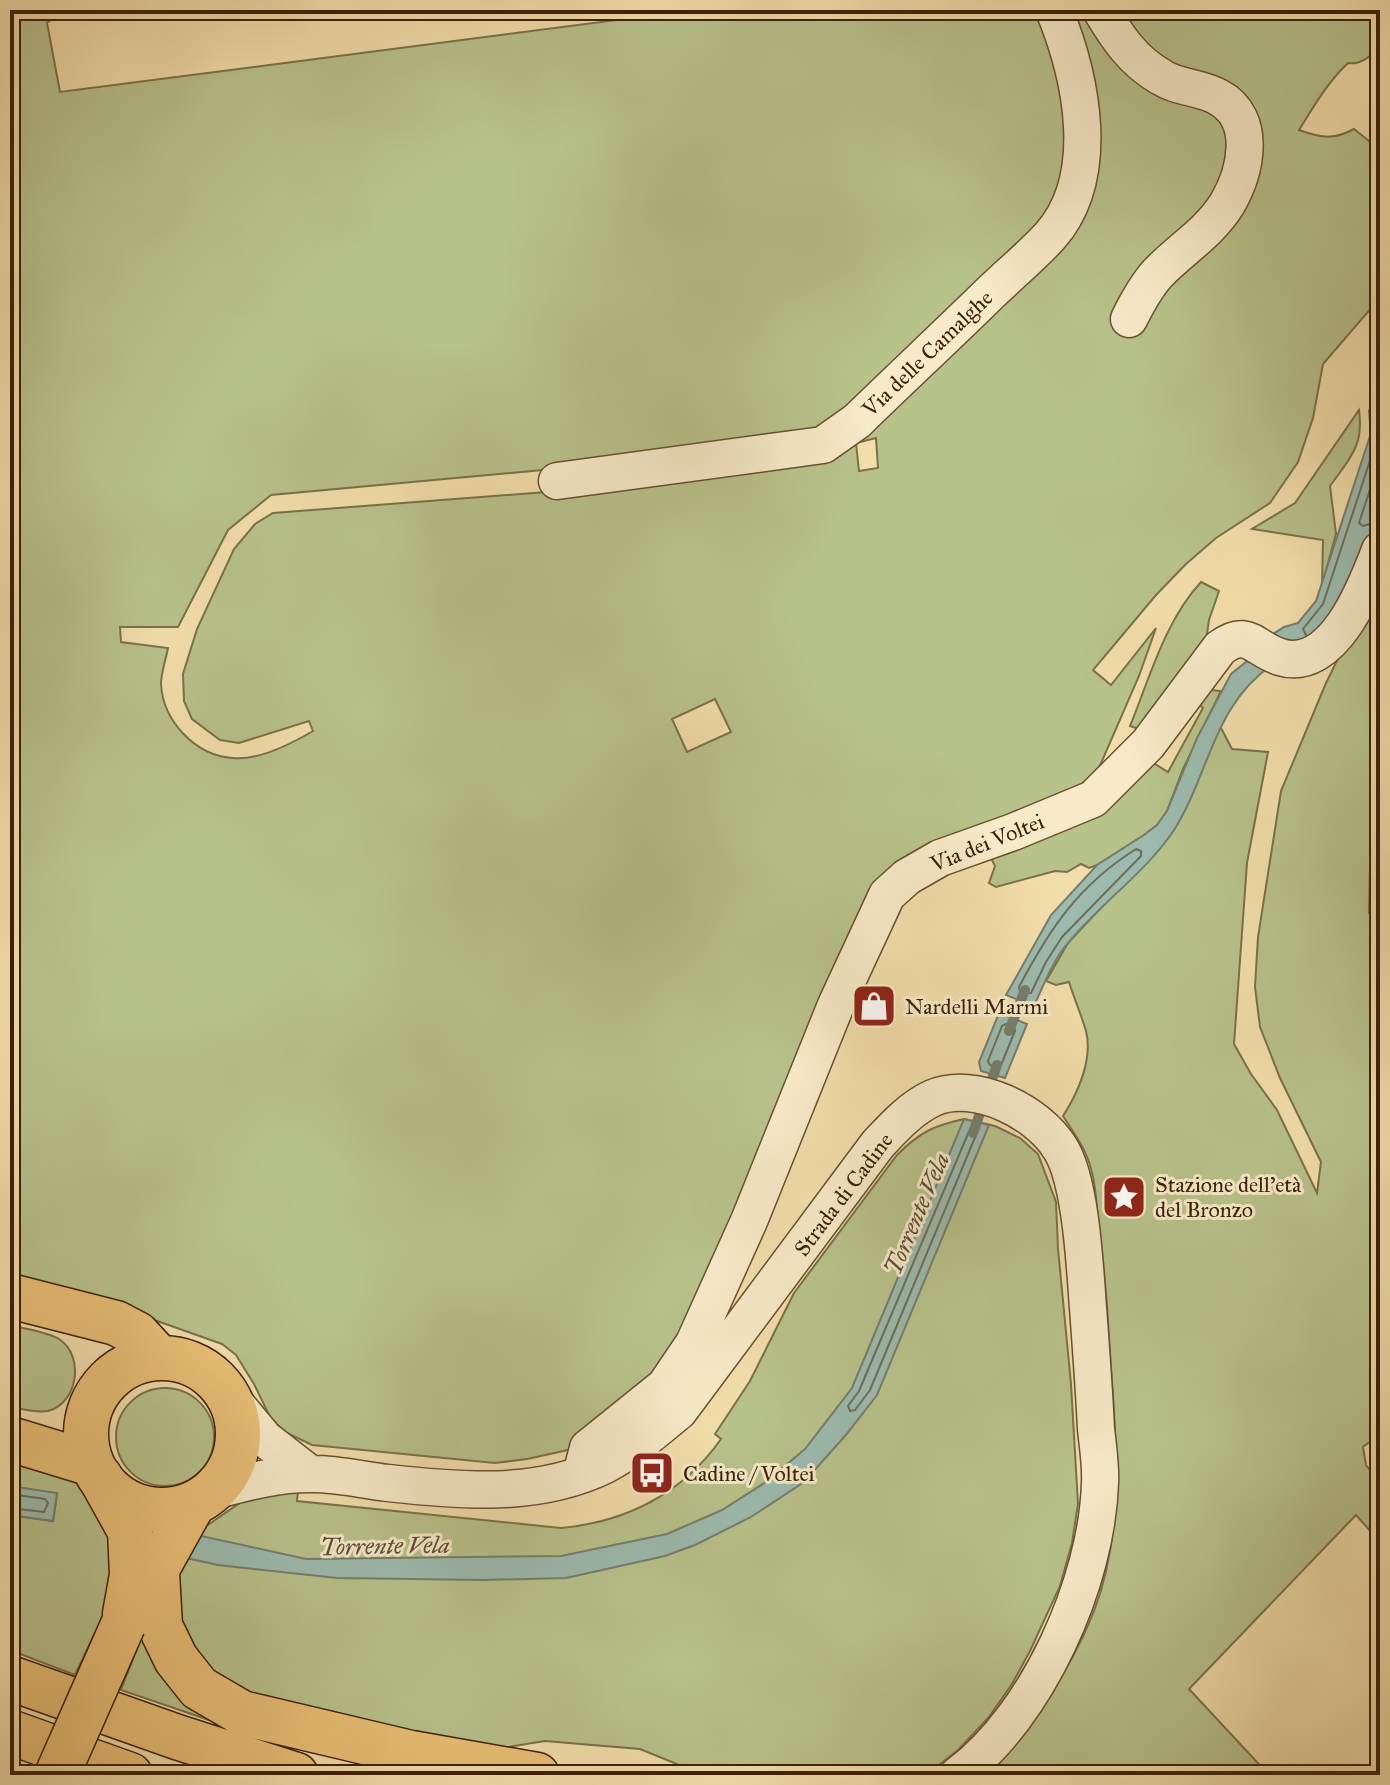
<svg xmlns="http://www.w3.org/2000/svg" width="1390" height="1785" font-family="'IM FELL Great Primer',serif">
<style>
.green{fill:#b8c28b;stroke:#7a714a;stroke-width:2;fill-rule:evenodd}
.water{fill:#9cbbae;stroke:#767d6c;stroke-width:2}
.lines{fill:none;stroke-linecap:round;stroke-linejoin:round}
.shore{stroke:#6c6e5b;stroke-width:2}
.stream{stroke:#767d6c;stroke-width:10}
.minor-casing{stroke:#6a5031;stroke-width:39}
.major-casing{stroke:#3d2008;stroke-width:47}
.highway-casing{stroke:#3d2008;stroke-width:47}
.minor{stroke:#f7eac8;stroke-width:36}
.major{stroke:#e9bf76;stroke-width:44}
.highway{stroke:#e9bf76;stroke-width:44}
.highway-bridge-casing{stroke:#3d2008;stroke-width:47;stroke-linecap:butt}
.highway-bridge{stroke:#e9bf76;stroke-width:44}
.labels{text-anchor:middle;stroke-width:6;stroke-linejoin:round;paint-order:stroke}
.street-label{font-size:22px;fill:#3d2008;stroke:#f7eac8}
.poi-label{font-size:22px;fill:#3d2008;stroke:#f7eac8;text-anchor:start}
.water-label{font-size:24px;font-style:italic;fill:#5a4e3a;stroke:#f7eac8}
</style>
<rect width="100%" height="100%" fill="#f2deab"/>
<filter id="stains"><feTurbulence type="fractalNoise" baseFrequency=".0025" numOctaves="4"/><feColorMatrix values="0 0 0 0 .2 0 0 0 0 .09 0 0 0 0 .02 0 0 0 .5 -.17"/></filter>
<radialGradient id="worn" r=".72"><stop offset=".6" stop-color="#630" stop-opacity="0"/><stop offset="1" stop-color="#630" stop-opacity=".3"/></radialGradient>
<path class="green" d="M10,10h53l-16,13 13,69 634,-82h347l21,54 11,51 -2,57 -21,47 -37,43 -170,161 -25,12 -167,25 -380,35 -43,35 -50,97h-58l1,15 47,6c-2,11 -7,25 -7,36 2,37 34,71 71,74 26,3 59,-14 81,-27l-4,-10 -70,22 -19,-3 -28,-21 -8,-18 -1,-27 14,-45 37,-80 21,-25 18,-11 286,-22 89,-13 58,-1 128,-22 238,-234c6,-15 13,-31 17,-47 8,-35 -9,-130 -25,-164h28c16,25 33,57 60,73 33,19 65,11 80,52l19,-4c-11,-55 -53,-43 -92,-64 -20,-11 -38,-37 -50,-57h271v37c-9,8 -18,18 -32,16 -21,20 -34,43 -49,67 22,8 35,10 55,-1l26,21v148l-57,66 -10,54 -15,44 -28,41 -54,35 -30,26 -30,31 -63,75 18,15 45,-57 -17,48 -47,108 -15,13 -79,34 -60,20 -41,23 -19,15 -114,269 -56,143 -25,49 -19,26 -49,43 -27,20 -20,11 -41,9 -32,4 -183,-18 -27,-13 -14,-13 -17,-35 -18,-29 -14,-11 -79,-28 -133,-36zM876,438l2,30 -19,3 -3,-28zM715,699l16,33 -44,20 -15,-33z
M1359,410c5,36 -9,48 -29,76l6,48 -14,51 1,-45 -71,-11 43,-26z
M1380,574v268l-10,24 -1,47 11,1v520l-17,13 3,18 14,18v59l-24,-27 -167,174 80,86h-289c50,-50 88,-97 114,-164 35,-91 19,-196 14,-290 -2,-35 -6,-69 -10,-104 -2,-15 -2,-32 -7,-48 -5,-20 -17,-36 -28,-53 15,-23 30,-57 23,-85 -5,-17 -12,-33 -17,-49l-13,3 -10,-4 22,-38 106,-113 46,-104 12,23 36,3 -21,111 -13,181 17,30 26,36 40,83 4,-31 -41,-84 -20,-51 -5,-40 3,-50 23,-146 45,-108z
M1201,582l18,9 -10,29 -3,21 -60,90 -16,-5c20,-49 35,-105 71,-144z
M1201,689l20,2 -38,78 -16,42 -10,14 -13,10 -47,30 -8,3 -8,-4 -14,8 -12,-1 -59,16 -7,-4 6,-17 -7,-14 159,-93 21,13 35,-64 -10,-9z
M964,1119l31,7 25,12 18,16 18,48 2,47 13,135 7,120 -6,39 -12,43 -30,65 -18,33 -23,33 -31,33 -32,25h-209v-7l-33,-1 -44,-18 -95,-8 -49,8 -246,-49 -59,-37 -12,-24 -5,-57 28,-53 42,-29 54,-10 -1,11 264,27c66,-6 122,-35 160,-89l-6,-5 35,-53 44,-88 103,-138c23,-23 36,-29 67,-36z
M10,1325c14,4 36,6 49,14 26,17 19,64 -11,72 -12,2 -26,-2 -38,-4z
M116 1437a49 49 0 1 1 98 0a49 49 0 1 1-98 0Z
M10,1459l68,22 14,12 20,33v71l-37,78 -65,-25v-135l43,6 4,-27 -47,-8z
M143,1633l41,69 25,18 -88,-30z"/>
<path class="water" d="M1380,380v150l-17,45 -27,44 -37,28 -32,-9 17,-11 14,-4 18,-22 55,-168 -2,-22z
M1256,654l17,10c-60,41 -63,109 -99,166 -26,40 -74,74 -105,112 -16,18 -25,42 -35,64l-28,-11 45,-80 46,-50 47,-30 13,-10 10,-14 30,-73 34,-64z
M999,1013l28,11 -22,54 -24,-7 -2,-9z
M964,1119l25,6 -112,270 -32,41 -41,46 -53,35 -56,28 -30,11 -99,22 -82,2 -147,-2 -119,-13 -36,-8 15,-22 109,24 255,-3 106,-22 55,-24 44,-28 39,-33 47,-61z
M10,1486l47,7 -4,28 -43,-6z"/>
<g class="lines">
<path class="shore" d="M1380,459l-21,64 4,3 17,-5
M1306,635l-3,-6 20,-25 55,-168 -1,-23 3,-10
M1136,849l5,2v5l-79,81 -16,25 -15,31 -11,-1 -1,-5c31,-59 60,-102 117,-138z
M1006,1024l8,3 1,4 -14,34 -4,2 -7,-2 -2,-4 14,-35z
M970,1129l5,1 1,5 -106,255 -15,20 -5,1 -2,-5 11,-15z
M10,1494l35,5 3,4 -4,9 -34,-4"/>
<path class="stream" d="M1009,1031l16,-41
M973,1133l24,-68"/>
<g class="minor-casing">
<path id="minor" d="M1101,10c16,27 32,51 60,67 17,11 40,10 57,20 40,21 28,75 9,107 -18,29 -46,45 -69,69 -12,13 -21,30 -29,46
M557,481l266,-36 34,-24c42,-41 85,-81 127,-122 21,-21 46,-41 66,-63 53,-60 31,-160 4,-226
M230,1397l35,42 45,35
M581,1475l7,-27 77,-62 29,-43 55,-122 87,-216 51,-110 20,-18 33,-19 73,-26 80,-33 55,-55 72,-96c28,-21 34,1 60,9 53,17 86,-70 100,-107
M213,1491c31,-8 63,-17 96,-17 26,-1 53,6 79,9 72,8 150,15 217,-18 27,-14 51,-35 74,-54l199,-267c16,-17 33,-36 55,-46 42,-18 105,14 127,50 21,32 25,120 28,160 3,40 6,81 8,121 2,18 5,37 4,54 -3,99 -62,232 -142,292"/>
</g>
<g class="major-casing">
<path id="major" d="M10,1296l106,27 21,11 22,24
M86 1434a76 76 0 1 1 152 0a76 76 0 1 1-152 0Z
M10,1439l82,25"/>
</g>
<g class="highway-casing">
<path id="highway" d="M100,1477l30,54 2,44 -7,39
M157,1573l3,53 16,33 23,29 43,25 169,40 126,22
M142,1596l51,-92
M10,1678l167,59 119,38
M10,1732l120,43"/>
</g>
<use href="#minor" class="minor"/>
<use href="#major" class="major"/>
<use href="#highway" class="highway"/>
<g class="highway-bridge-casing">
<path id="highway-bridge" d="M57,1775l66,-150"/>
</g>
<use href="#highway-bridge" class="highway-bridge"/>
</g>
<defs>
<g id="shop-square" transform="scale(2.3)"><rect x="-9" y="-9" width="18" height="18" rx="4" fill="#8f2418" stroke="#f7eac8"/><path d="M-5-2.5h2.3a2.7 3.5 0 0 1 5.4 0H5L5.5 6h-11ZM-1.5-2.5h3a1.5 2.3 0 0 0-3 0Z" fill="#fff"/></g>
<g id="sight-square" transform="scale(2.3)"><rect x="-9" y="-9" width="18" height="18" rx="4" fill="#8f2418" stroke="#f7eac8"/><path d="M0-6L1.8-2.2L6-1.7L2.9 1.2L3.7 5.4L0 3.3L-3.7 5.4L-2.9 1.2L-6-1.7L-1.8-2.2Z" fill="#fff"/></g>
<g id="bus-square" transform="scale(2.3)"><rect x="-9" y="-9" width="18" height="18" rx="4" fill="#8f2418" stroke="#f7eac8"/><path d="M-5-6H5V4H4V6H2V4H-2V6H-4V4H-5ZM-3.5-4V0h7V-4ZM-3.5 1.2v1.5H-2V1.2ZM2 1.2v1.5H3.5V1.2Z" fill="#fff"/></g>
</defs>
<g fill-rule="evenodd">
<use href="#shop-square" x="874" y="1006"/>
<use href="#sight-square" x="1124" y="1197"/>
<use href="#bus-square" x="652" y="1473"/>
</g>
<g class="labels">
<g class="street-label">
<text transform="translate(927 353) rotate(-44)" y="8">Via delle Camalghe</text>
<text transform="translate(987 842) rotate(-22)" y="8">Via dei Voltei</text>
<text transform="translate(843 1194) rotate(-53)" y="8">Strada di Cadine</text>
</g>
<g class="poi-label">
<text x="905" y="1014">Nardelli Marmi</text>
<text x="1155" y="1192">Stazione dell'età<tspan x="1155" dy="25">del Bronzo</tspan></text>
<text x="683" y="1481">Cadine / Voltei</text>
</g>
<g class="water-label">
<text transform="translate(917 1214) rotate(-67)" y="8">Torrente Vela</text>
<text transform="translate(385 1546) rotate(-1)" y="8">Torrente Vela</text>
</g>
</g>
<rect width="1390" height="1785" fill="none" stroke="#f2deab" stroke-width="40"/>
<rect x="12" y="12" width="1366" height="1761" fill="none" stroke="#3d2008" stroke-width="4"/>
<rect x="20" y="20" width="1350" height="1745" fill="none" stroke="#3d2008" stroke-width="2"/>
<rect width="100%" height="100%" filter="url(#stains)"/>
<rect width="100%" height="100%" fill="url(#worn)"/>
</svg>
